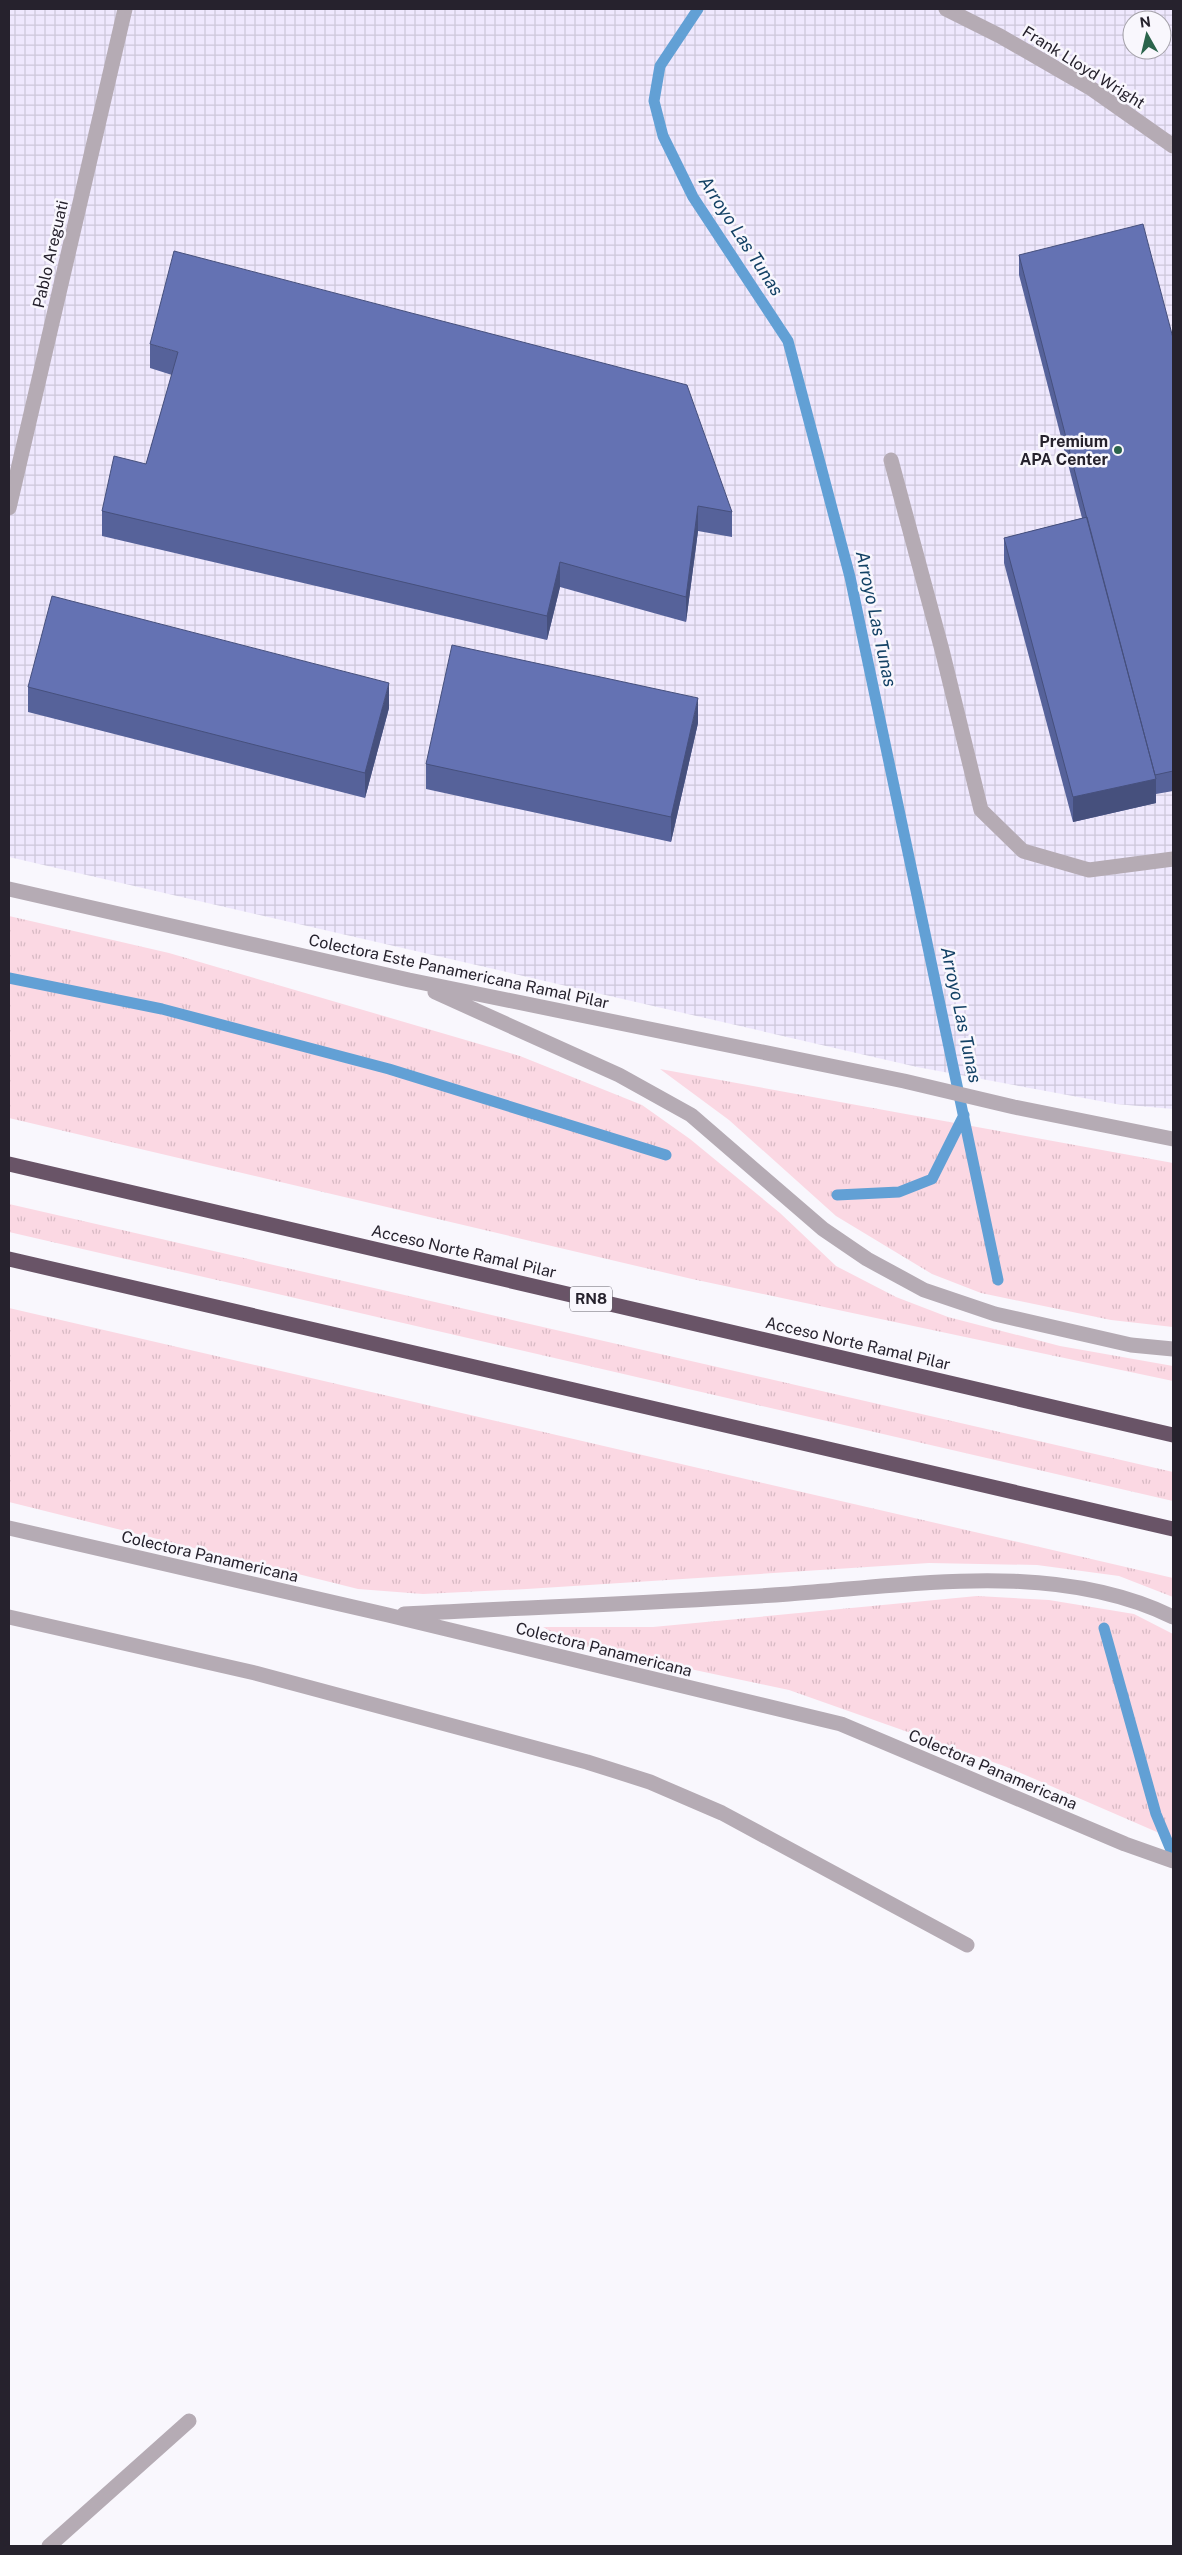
<svg xmlns="http://www.w3.org/2000/svg" width="1182" height="2555" font-family="'Public Sans',sans-serif">
<style>
.industrial{fill:url(#industrial-grid);fill-rule:evenodd}
.grass{fill:url(#grass-tufts)}
.lines{fill:none;stroke-linecap:round;stroke-linejoin:round}
.stream{stroke:#62a0d5;stroke-width:11}
.service{stroke:#b5abb4;stroke-width:15}
.minor{stroke:#b5abb4;stroke-width:15}
.tertiary{stroke:#b5abb4;stroke-width:15}
.motorway{stroke:#695467;stroke-width:15}
.wall{fill:#56629a}
.shaded-wall{fill:#46507d}
.building{fill:#6472b3;stroke:#46507d}
.poi-dot{fill:#2b644c;stroke:#f9f7fd;stroke-width:2}
.labels{text-anchor:middle;stroke-width:5;stroke-linejoin:round;paint-order:stroke}
.shield{fill:#f9f7fd;stroke:#65626b;stroke-width:1}
.shield-label{font-size:15px;font-weight:bold;fill:#26222d}
.street-label{font-size:16px;fill:#26222d;stroke:#f9f7fd}
.poi-label{font-size:16px;font-weight:bold;fill:#26222d;stroke:#f9f7fd;text-anchor:end}
.water-label{font-size:18px;font-style:italic;fill:#134165;stroke:#f9f7fd}
</style>
<defs>
<pattern id="industrial-grid" width="8" height="8" patternUnits="userSpaceOnUse" patternTransform="scale(1.25)"><rect width="8" height="8" fill="#efe8fe"/><path d="M0 4h8M4 0v8" fill="none" stroke="#cdc7da"/></pattern>
<pattern id="grass-tufts" width="24" height="20" patternUnits="userSpaceOnUse" patternTransform="scale(1.25)"><rect width="24" height="20" fill="#fbd8e3"/><path d="M3 7l-1-3M5 7V3M7 7l1-3M15 17l-1-3M17 17v-4M19 17l1-3" fill="none" stroke="#d7b9c3"/></pattern>
</defs>
<rect width="100%" height="100%" fill="#f9f7fd"/>
<path class="industrial" d="M9,9h1164v1100l-57,-5 -199,-37 -908,-210zM1132,20h30v30h-30z"/>
<path class="grass" d="M9,916l160,37 351,103 122,49 48,34 90,74 56,53 60,31 52,20 112,29 113,20v15l-481,-102 -683,-161z
M660,1069l513,94v164l-62,-7 -130,-27 -49,-19 -96,-58 -107,-96z
M9,1204l1164,268v29l-1164,-269z
M9,1308l1164,270v19l-54,-21 -82,-11 -108,-2 -402,26 -104,5 -65,-5 -349,-87z
M977,1596l72,4 85,14 39,20v205l-166,-72 -218,-77 -216,-46 -30,-17h110z"/>
<g class="lines">
<path class="stream" d="M698,9l-38,57 -6,35 9,35 30,61 95,144 62,236 148,703
M9,978l153,31 227,60 277,86
M837,1195l62,-3 33,-13 32,-64
M1104,1628l52,186 17,41"/>
<path class="service" d="M891,460l51,190 39,160 42,41 66,19 84,-11"/>
<path class="minor" d="M946,9l54,27 92,53 81,57
M9,508l116,-499
M9,1617l246,56 332,89 63,20 72,31 245,132
M49,2546l140,-125"/>
<path class="tertiary" d="M9,889l400,91 495,101 110,26 159,32
M435,992l184,83 72,40 132,114 44,30 57,31 71,24 136,31 42,4
M9,1528l379,87 453,109 284,120 48,17
M404,1614c128,-7 257,-11 385,-20 125,-9 267,-34 384,23"/>
<path class="motorway" d="M9,1164l1164,271
M9,1259l1164,270"/>
</g>
<path class="wall" d="M1019,255l154,83v453l-17,3v9l-83,19 -69,-259v-25l78,-20 -63,-243z
M150,344l582,168v25l-34,-6 -12,91 -126,-35 -13,53 -445,-104v-25l44,-47 26,-89 -22,-7z
M28,687l361,21 -24,90 -337,-86z
M698,723l-27,119 -245,-53v-25z"/>
<path class="shaded-wall" d="M698,506v25l-12,91v-25z
M560,562v25l-13,53v-24z
M389,683v25l-24,90v-25z
M698,698v25l-27,119v-25z
M1156,779v24l-83,19v-25z"/>
<path class="building" d="M1143,224l30,114v433l-18,4 -68,-256 -68,-264z
M174,251l513,134 45,127 -34,-6 -12,91 -126,-35 -13,54 -445,-105 12,-55 32,8 32,-112 -28,-8z
M1087,517l69,262 -83,18 -69,-259z
M52,596l337,87 -24,90 -337,-86z
M452,645l246,53 -27,119 -245,-53z"/>
<circle class="poi-dot" cx="1118" cy="450" r="5"/>
<g class="labels">
<rect class="shield" x="570" y="1286.5" width="42" height="25" rx="4"/>
<g class="shield-label">
<text x="591" y="1304">RN8</text>
</g>
<g class="street-label">
<text transform="translate(1084 67) rotate(32)" y="6">Frank Lloyd Wright</text>
<text transform="translate(50 254) rotate(-77)" y="6">Pablo Areguati</text>
<text transform="translate(459 971) rotate(12)" y="6">Colectora Este Panamericana Ramal Pilar</text>
<text transform="translate(464 1251) rotate(13)" y="6">Acceso Norte Ramal Pilar</text>
<text transform="translate(858 1343) rotate(13)" y="6">Acceso Norte Ramal Pilar</text>
<text transform="translate(210 1556) rotate(13)" y="6">Colectora Panamericana</text>
<text transform="translate(604 1649) rotate(14)" y="6">Colectora Panamericana</text>
<text transform="translate(993 1769) rotate(23)" y="6">Colectora Panamericana</text>
</g>
<g class="poi-label">
<text x="1108" y="447">Premium<tspan x="1108" dy="18">APA Center</tspan></text>
</g>
<g class="water-label">
<text transform="translate(741 236) rotate(57)" y="6">Arroyo Las Tunas</text>
<text transform="translate(876 619) rotate(78)" y="6">Arroyo Las Tunas</text>
<text transform="translate(961 1015) rotate(78)" y="6">Arroyo Las Tunas</text>
</g>
</g>
<rect width="1182" height="2555" fill="none" stroke="#26222d" stroke-width="20"/>
<g transform="translate(1147 35) rotate(352)"><circle r="24" fill="#f9f7fd" stroke="#a5a2aa"/>
<path d="M0-4L9 19L0 12L-9 19Z" fill="#2b644c"/>
<text y="-8" font-size="14" font-weight="bold" text-anchor="middle" fill="#26222d">N</text>
</g>
</svg>
